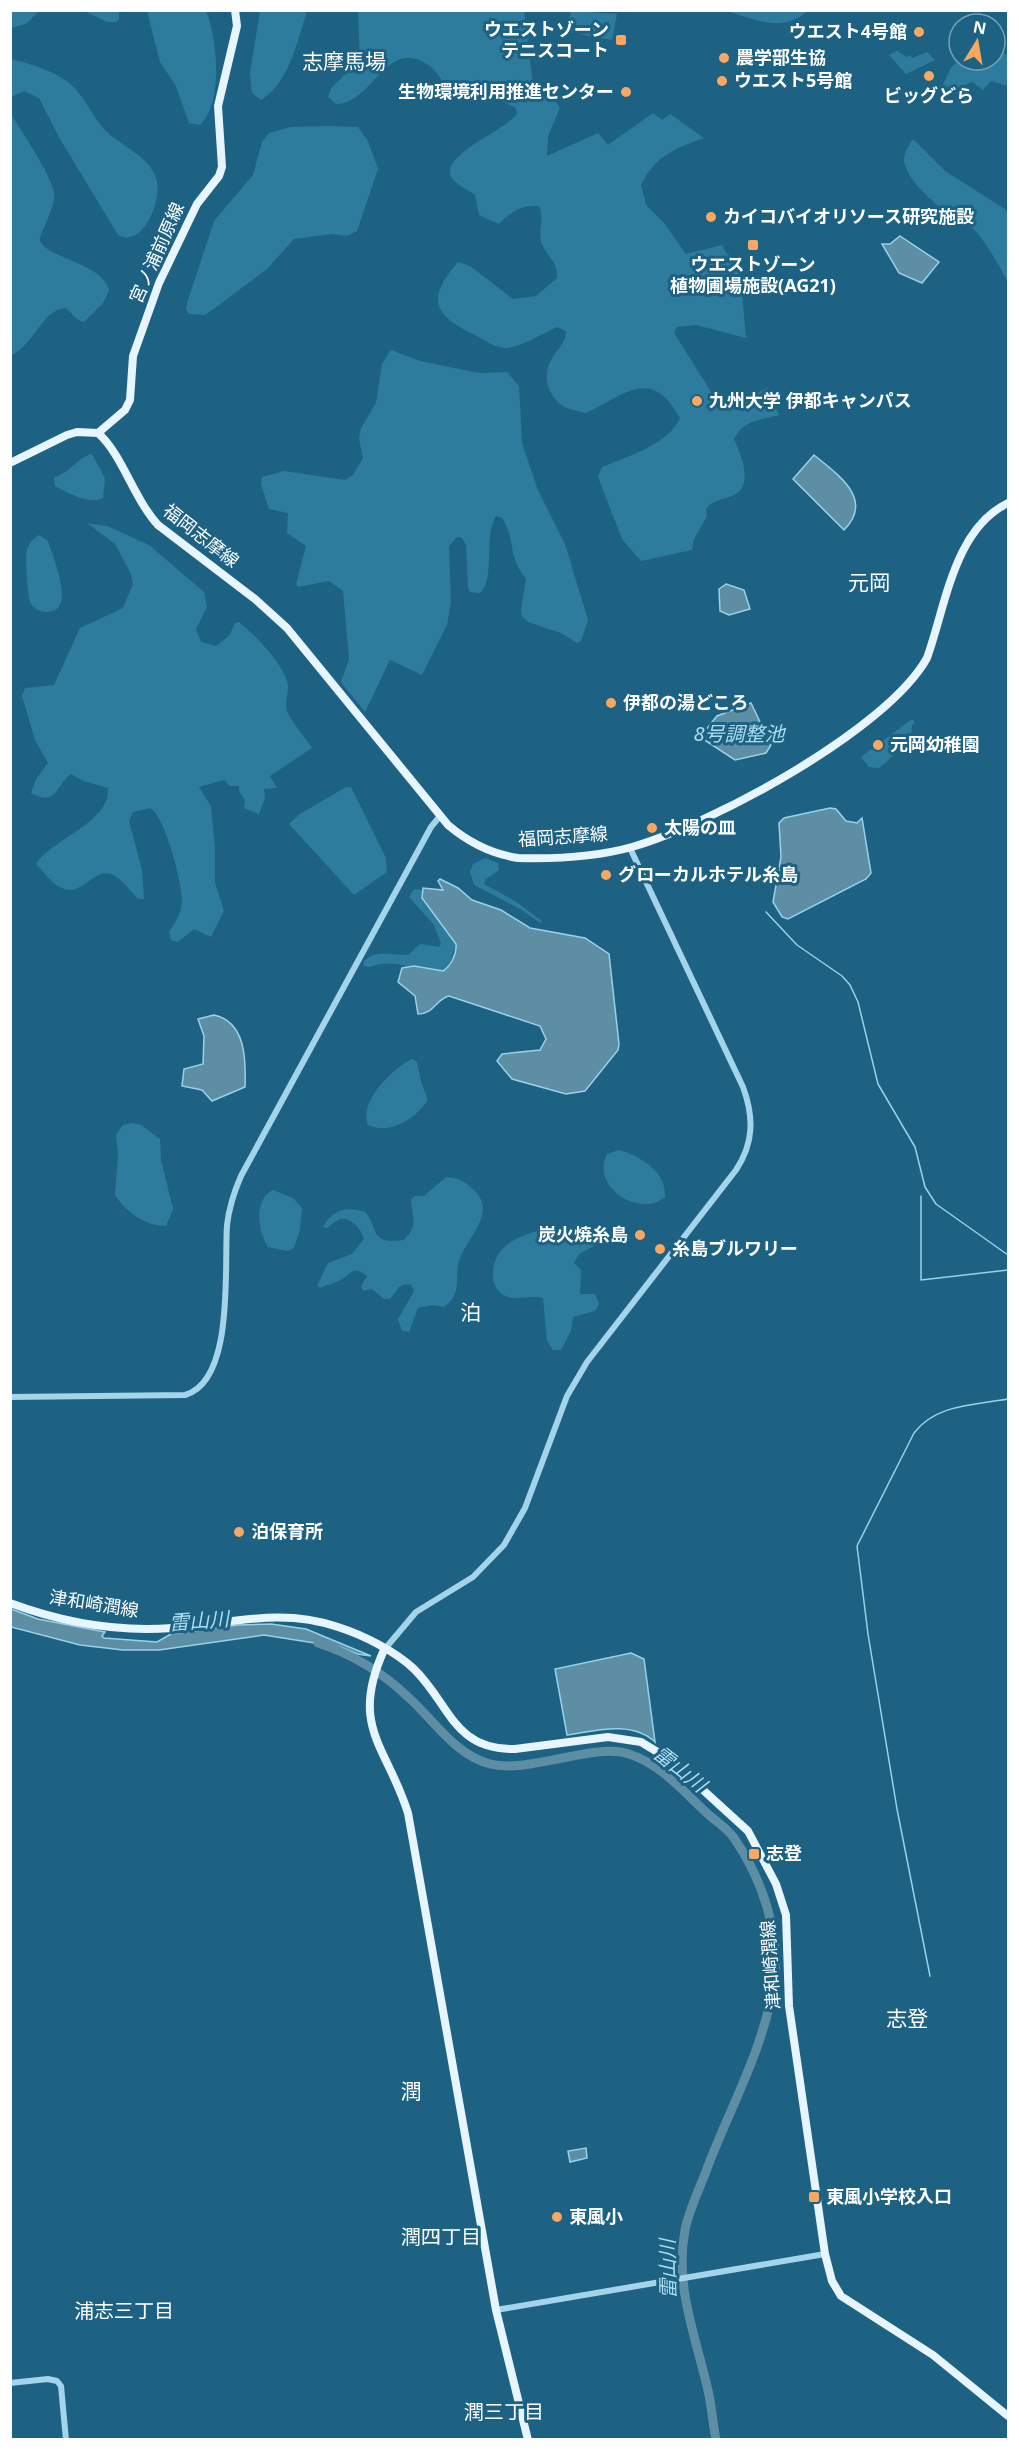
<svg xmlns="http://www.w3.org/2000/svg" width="1019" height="2450" font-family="'Noto Sans','Noto Sans JP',sans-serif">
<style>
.green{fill:#2d7c9e}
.water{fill:#5d8ea4;stroke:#96d3eb;stroke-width:1.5}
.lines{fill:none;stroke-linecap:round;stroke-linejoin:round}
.stream{stroke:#96d3eb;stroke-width:1.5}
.river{stroke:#5d8ea4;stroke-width:9}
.minor{stroke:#a3d4e9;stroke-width:6}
.major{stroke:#e6f5fe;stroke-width:8}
.poi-dot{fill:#f9a761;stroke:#1d6282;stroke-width:2}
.labels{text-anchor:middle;stroke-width:6;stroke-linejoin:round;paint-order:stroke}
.poi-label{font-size:18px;font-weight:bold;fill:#fff;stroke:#1d6282;text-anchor:start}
.street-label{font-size:18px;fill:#fff;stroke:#1d6282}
.water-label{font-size:20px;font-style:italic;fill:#aeddf1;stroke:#1d6282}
.neighbourhood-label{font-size:20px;fill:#fff;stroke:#1d6282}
.quarter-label{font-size:21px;fill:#fff;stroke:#1d6282}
</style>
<rect width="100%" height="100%" fill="#1d6282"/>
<path class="green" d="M10,11l1,-1 28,1 -13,13 -15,4z
M84,11h35v9l-3,2h-9z
M147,11h59c11,27 18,91 -6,114l-11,-2 -13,-37 -16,-24z
M260,11h47c-10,30 -17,71 -46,89l-9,-7 -2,-20z
M358,11h166l9,74 4,8 13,1 10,14 -12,28 -1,20 51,-23 10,12 45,-32 9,7 8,-6 34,24c-30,11 -48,17 -63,47l5,20 18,18 22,31 36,-9 4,8 13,5 7,80 -50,-13 -19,2 -3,6 41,65 15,9 37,-19 12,27c-19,5 -36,5 -45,24 7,16 21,48 -2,57 -10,4 -20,4 -26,13l1,7 -13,23 -2,11 -51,11 -19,-22 -24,-62 4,-10c26,-11 66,-22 78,-49 -29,-51 -52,-25 -94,-5 -7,-2 -17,-3 -23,-7 -15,-10 -21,-30 -12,-46 6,-11 15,-17 15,-29l-9,-4c-16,7 -35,20 -52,21 -10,0 -22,-9 -30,-13 -42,-20 -49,-36 -17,-73l12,4 43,33 23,-3 21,-18c1,-16 -9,-20 -15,-34 -5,-11 3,-25 -3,-38 -16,-2 -29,6 -40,18l-20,-9 -4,-20c-7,-5 -18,-10 -23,-17 -15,-23 58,-49 65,-65l-2,-6 -16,-7h-44c-7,-11 -14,-22 -22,-31 -3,-4 -8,-6 -12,-8 -36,-18 -50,43 -85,43l-8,-7 3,-9 29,-28z
M571,11l46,3 -5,26 -45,-8z
M727,11h80c-25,23 -52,8 -80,0z
M897,51l10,6 3,-2 2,3 15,-6 8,8 -29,14 -17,-19z
M995,51l13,4v31l-17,-5 -8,9 -11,-8 -14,6 -13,-1 -8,6 -11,-1 14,-3c7,-8 7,-20 16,-26l-4,-7 7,-1v5h36z
M11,59c17,4 36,10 51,19 21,12 28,37 44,53 15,15 43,25 50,47 7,20 -12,71 -38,57l-58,-96 -21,-41 -15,-7 -13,6z
M10,112c11,19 41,62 44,81 2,16 -16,42 -14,48 8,18 65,23 69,50l-6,12 -19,19 -6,-2 -12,-12c-23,0 -33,39 -55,47z
M327,126l31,1 10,14 10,28 -21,62 -10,5 -15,-2 -38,5 -27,30 -44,33 -18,13 -16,-1 -3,-5 2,-9 26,-79 39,-46 9,-33 7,-9 22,-6z
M913,139l32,32 63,40v71c-7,-13 -25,-46 -36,-54 -5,-4 -11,-6 -16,-9 -17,-12 -50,-37 -52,-59 0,-8 5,-15 9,-21z
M391,350l29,11 59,12 28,-1 12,14 3,57 16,47 27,54 23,76 -7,21 -4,2 -16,-10 -33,-11 -6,-6 -1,-6 5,-31c-19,-24 -10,-40 -24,-61l-6,-2c-13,21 0,61 -16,77l-10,-1 -2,-4 -2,-43 -4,-7 -5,-1 -8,9 2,56 -4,23 -25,50 -32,-15 -25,52 -24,-30 8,-23 -6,-68 -14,-10 -31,6 -2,-3 10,-38 -19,-13 1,-20 -19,-4 -8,-25 1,-7 22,-6 61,9 8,-5 10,-17 -4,-19 2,-11 15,-25 6,-39z
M92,454l13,24 -2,20c-14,7 -35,-5 -48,-12l-1,-9c17,-4 22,-19 38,-23z
M87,523l20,3 42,19 55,47 3,15 -11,22 5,13 15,4 13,-10 6,-13 4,-1c16,13 45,42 49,63 1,9 -5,18 0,28 5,11 17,24 24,35l-42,28 7,12 -13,1 1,9 -6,16 -15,-6 1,-8 -6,-9v-5h-9l-6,-6 -25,7 12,19 4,43v34l9,28 -13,26 -17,-8 -16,13 -7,-2 -2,-8c6,-9 12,-18 13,-30 1,-16 -17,-87 -32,-94l-17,4 -4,9 13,49 2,29h-6c-7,-7 -17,-22 -27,-25 -18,-6 -30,25 -51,13 -9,-4 -17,-16 -24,-23 16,-25 75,-42 72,-76l-25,-7 -12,-7c-16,12 -14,33 -40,19l5,-14 12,-16 -13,-23 -13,-44 3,-8 29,-3 26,-57 43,-20 10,-24 -2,-10 -16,-30z
M39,535l9,6c5,16 29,72 -1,71 -6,0 -13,-3 -16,-8 -4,-7 -6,-48 -4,-55 3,-7 6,-10 12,-14z
M912,719l3,4 -3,2 -1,12h-6v9l-26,22 -10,-1 -8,-10z
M346,787h5l35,71 1,14 -33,23 -65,-71 11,-10z
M485,858l13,5 1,7 -13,9 -2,5 31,17 27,20 -2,2 -18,-13 -48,-25 -4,-13 3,-8z
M414,889l8,1 1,11 33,43 -8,24c-18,10 -52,-13 -78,-1l-6,-1 -1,-3c8,-14 30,-8 45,-8l12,-11 19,3 2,-4 -7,-18 -25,-28z
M412,1059l5,3 4,20 7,18c-13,19 -38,35 -60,25 -10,-23 25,-57 44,-66z
M131,1123l10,2 19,14 1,21 12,49 -7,17c-21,0 -40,-14 -51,-31l3,-40 -2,-20 7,-10z
M619,1150c21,6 48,22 46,47 -26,22 -75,-11 -58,-43z
M446,1177c13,1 18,4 28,13 24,23 -8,48 -15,71 -5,18 4,32 -15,46l-12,-2 -14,3 -9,24 -7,-1 -4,-12 16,-28 -3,-6 -6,-1 -6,3 -9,12h-6l-12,-10 -9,2 -2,-5 6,-10c-16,-13 -15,0 -29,5 -6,3 -12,4 -18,7l-3,-2 11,-23 24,-9 12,-15c-2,-9 -13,-22 -23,-20 -5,1 -10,6 -14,9l-4,-1c10,-18 23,-21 42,-15 14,15 3,33 38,28 16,-12 9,-23 8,-40l4,-4h9z
M273,1190l20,8 9,10 -2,21 -6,19 -6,3 -20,-4c-10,-16 -15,-47 5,-57z
M550,1228l39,6 6,6 -1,6 -15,8 -5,9 7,7 -1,24h15l4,10 -4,7 -22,6 -2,14 -10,19h-8l-6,-9 -4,-43c-12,-3 -26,3 -37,-2 -8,-3 -12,-10 -13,-18 -2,-34 29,-44 57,-50z"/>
<path class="water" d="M900,236l39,26 -17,21 -23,-10 -17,-29h8z
M814,455c23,19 61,44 30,75l-51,-51z
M726,584l18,6 6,19 -21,6 -9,-4 -1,-22z
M751,703l20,42 -5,8 -31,7 -35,-23 17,-21z
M830,808l6,1 10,12 11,2 5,-5 9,55 -5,6 -78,40 -6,-2 -9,-15 8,-45 -2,-34 5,-5z
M440,879l18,9 14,12 29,10 29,18 55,10 24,16 10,90 -1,6 -33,41 -19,3 -54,-15 -15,-18 5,-7 38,-4 6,-11 -6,-13 -91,-30c-13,3 -15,18 -31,18l-3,-18 -17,-14 4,-14 12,-2 29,5c8,-5 14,-18 13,-27l-34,-46 1,-10 20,2 -5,-9z
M214,1015c32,7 32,45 31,72l-33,14 -10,-11 -20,-4 2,-17 19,-5 1,-28 -6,-17z
M11,1609l27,10 67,13 -3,4 2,2 53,4 14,-8 67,-9 33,-1 35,5 65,27 -14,-2 -17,-7 -76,-12 -105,15h-36l-43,-5 -69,-18z
M631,1653l13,6 11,83c-23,-22 -61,-11 -88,-7l-12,-66z
M586,2148l1,10 -17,4 -2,-11z"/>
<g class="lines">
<path class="stream" d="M766,912l31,33 45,31 8,9 8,17 20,82 37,63 10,40 11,17 72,51
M921,1196v84l87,-10
M930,1976l-33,-167 -29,-175 -11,-88 57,-113c22,-29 61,-28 94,-34"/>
<path class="river" d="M318,1643c34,11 64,29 90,54 26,23 47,58 82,67 39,10 105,-22 139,-10 32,10 56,39 80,61 8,7 19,14 25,23 27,39 47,95 40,143 -9,65 -43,125 -66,185 -7,20 -19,43 -23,64 -11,58 12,109 24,165 3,15 4,30 7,45"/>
<path class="minor" d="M10,1397l175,-2c50,-14 39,-129 42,-170 2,-17 7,-33 14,-49l190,-349 9,-11
M384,1650l32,-38 57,-35 31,-32 21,-37 42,-112 20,-34 149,-192c18,-27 18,-53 7,-83l-113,-239
M496,2310l329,-56
M10,2383l38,-4 9,2 4,5 5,54"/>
<path class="major" d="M98,433l27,-23 5,-10 3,-44 26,-73 38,-79 22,-28 3,-9 -4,-61 19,-80 -2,-16
M10,463l57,-28 10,-3 21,1c24,21 36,66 60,92l97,74 32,29 161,197c20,17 44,29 70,33 37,1 78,-1 114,-11 80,-23 255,-117 295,-189 19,-53 27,-129 81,-155
M10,1603c51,19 108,29 162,25 58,-4 108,-21 166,-1 25,8 57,24 76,42 36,35 39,81 101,80l93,-12 33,5 28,17 79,72 28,53 10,31 3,91 36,248 7,27 9,15 92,59 75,61
M384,1650c-35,77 3,96 24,163l88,497 32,130"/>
</g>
<g class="poi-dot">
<circle cx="919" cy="32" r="6"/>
<rect x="615" y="34" width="12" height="12" rx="3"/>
<circle cx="724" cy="58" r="6"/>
<circle cx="929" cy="76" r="6"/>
<circle cx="722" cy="81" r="6"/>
<circle cx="626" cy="92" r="6"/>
<circle cx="711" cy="217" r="6"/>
<rect x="747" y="239" width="12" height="12" rx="3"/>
<circle cx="697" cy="401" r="6"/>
<circle cx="611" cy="703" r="6"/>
<circle cx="878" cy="745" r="6"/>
<circle cx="652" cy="828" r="6"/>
<circle cx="606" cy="875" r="6"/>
<circle cx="640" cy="1235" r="6"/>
<circle cx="660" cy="1249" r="6"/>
<circle cx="239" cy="1532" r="6"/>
<rect x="748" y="1848" width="12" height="12" rx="3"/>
<rect x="808" y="2191" width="12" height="12" rx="3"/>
<circle cx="557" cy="2217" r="6"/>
</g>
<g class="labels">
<g class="poi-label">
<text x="609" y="36" text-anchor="end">ウエストゾーン<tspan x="609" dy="21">テニスコート</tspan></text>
<text x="907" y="38" text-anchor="end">ウエスト4号館</text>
<text x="736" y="64">農学部生協</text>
<text x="734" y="87">ウエスト5号館</text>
<text x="614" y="98" text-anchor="end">生物環境利用推進センター</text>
<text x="929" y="102" text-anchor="middle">ビッグどら</text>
<text x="723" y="223">カイコバイオリソース研究施設</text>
<text x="753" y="271" text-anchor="middle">ウエストゾーン<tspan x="753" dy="21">植物圃場施設(AG21)</tspan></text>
<text x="709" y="407">九州大学 伊都キャンパス</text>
<text x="623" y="709">伊都の湯どころ</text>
<text x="890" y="751">元岡幼稚園</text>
<text x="664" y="834">太陽の皿</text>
<text x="618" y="881">グローカルホテル糸島</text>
<text x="628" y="1241" text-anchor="end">炭火焼糸島</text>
<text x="672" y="1255">糸島ブルワリー</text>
<text x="251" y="1538">泊保育所</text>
<text x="766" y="1860">志登</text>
<text x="826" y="2203">東風小学校入口</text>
<text x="569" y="2223">東風小</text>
</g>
<g class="street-label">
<text transform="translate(157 253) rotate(-66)" y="6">宮ノ浦前原線</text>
<text transform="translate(201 536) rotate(38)" y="6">福岡志摩線</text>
<text transform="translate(563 837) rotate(-4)" y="6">福岡志摩線</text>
<text transform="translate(94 1604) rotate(9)" y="6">津和崎潤線</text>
<text transform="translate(771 1965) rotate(-94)" y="6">津和崎潤線</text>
</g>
<g class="water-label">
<text x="739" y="741">8号調整池</text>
<text transform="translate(199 1621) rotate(-4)" y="7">雷山川</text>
<text transform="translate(680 1769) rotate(38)" y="7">雷山川</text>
<text transform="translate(668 2269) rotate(-91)" y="7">雷山川</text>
</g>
<g class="neighbourhood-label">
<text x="441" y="2244">潤四丁目</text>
<text x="124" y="2318">浦志三丁目</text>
<text x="504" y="2419">潤三丁目</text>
</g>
<g class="quarter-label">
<text x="344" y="69">志摩馬場</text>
<text x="869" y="590">元岡</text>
<text x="471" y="1320">泊</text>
<text x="907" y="2026">志登</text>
<text x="411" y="2099">潤</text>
</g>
</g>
<rect width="1019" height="2450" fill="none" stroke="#ffffff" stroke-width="24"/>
<g transform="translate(977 42) rotate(11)"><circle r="28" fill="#1d6282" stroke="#77a1b4" stroke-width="1.5"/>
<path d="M0-4.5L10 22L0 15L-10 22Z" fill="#f9a761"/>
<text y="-9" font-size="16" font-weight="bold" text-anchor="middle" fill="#ffffff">N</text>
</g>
</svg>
